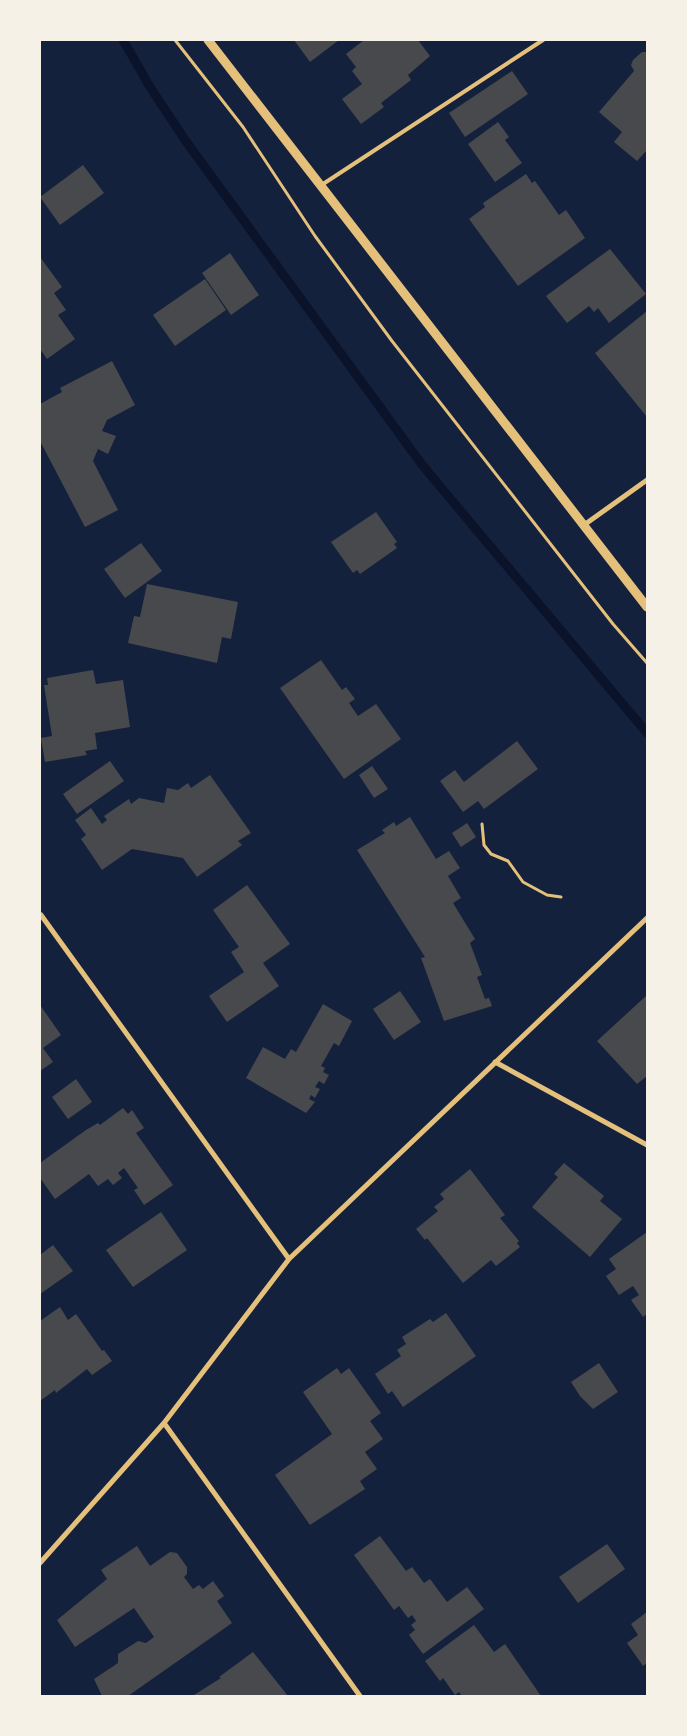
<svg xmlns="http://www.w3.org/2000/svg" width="687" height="1736" font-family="'Fira Sans',sans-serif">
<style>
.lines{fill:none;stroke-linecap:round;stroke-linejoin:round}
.stream{stroke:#0b132b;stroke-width:9}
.building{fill:#48494c}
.path{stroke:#e5c07b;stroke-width:3}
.service{stroke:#e5c07b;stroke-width:4}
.minor{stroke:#e5c07b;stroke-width:5}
.tertiary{stroke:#e5c07b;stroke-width:9}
</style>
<rect width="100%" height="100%" fill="#14213d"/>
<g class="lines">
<path class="stream" d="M123,40l27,47 35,53 238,326 224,267"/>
</g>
<path class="building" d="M294,40h45l-29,22z
M364,40h54l12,16 -22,19 3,5 -30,23 3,4 -23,17 -19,-25 20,-15 -10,-13 4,-4 -10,-13z
M642,52h5v98l-10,11 -23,-19 8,-10 -23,-20 35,-41 -3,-6 2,-5z
M512,71l16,23 -63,43 -16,-24z
M498,122l11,15 -4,3 17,23 -27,19 -27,-38z
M83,165l21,28 -44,32 -20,-28z
M526,174l6,9 3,-2 24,34 7,-5 19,28 -67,48 -49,-67 16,-12 -2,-4z
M610,249l36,45 -37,29 -11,-15 -4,4 -5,-6 -22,17 -21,-27z
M230,253l29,42 -28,20 -29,-42z
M40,257l22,30 -8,6 12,17 -8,5 17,24 -28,20 -7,-10z
M205,279l21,31 -51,36 -22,-31z
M647,311v106l-52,-64z
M112,361l23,44 -28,15 -5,11 14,5 -8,18 -10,-5 -5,12 25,49 -33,17 -45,-86v-37l22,-12 -2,-4z
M376,512l21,30 -3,2 3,4 -37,26 -3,-4 -4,3 -22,-31z
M141,543l21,28 -37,27 -21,-29z
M147,584l91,18 -7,37 -9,-2 -5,26 -89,-20 6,-27 6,1z
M321,660l21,30 4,-3 9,12 -6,4 9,13 18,-12 25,35 -57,40 -64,-91z
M93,670l3,14 27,-4 7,47 -35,6 2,16 -12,2 2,4 -42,7 -4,-24 11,-2 -8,-51h4l-1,-7z
M517,741l21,28 -54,40 -6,-8 -15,11 -23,-31 15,-11 9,12z
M110,761l14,20 -47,33 -14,-20z
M372,766l16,23 -14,9 -15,-23z
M210,775l41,58 -13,8 4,4 -45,32 -14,-19 -51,-9 -30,21 -21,-31 5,-4 -11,-15 16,-12 11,16 5,-4 -3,-4 25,-17 2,5 8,-6 25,5 3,-15 11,2 10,-7 3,5z
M410,817l26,42 13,-8 11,17 -12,8 13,22 -8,5 22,36 -5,4 12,32 -5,2 8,22 4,-1 3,8 -48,15 -23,-63 4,-1 -68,-107 28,-17 -3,-3 12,-8 2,4z
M467,823l9,14 -15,10 -9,-14z
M247,885l43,59 -27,19 16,23 -52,36 -18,-26 35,-24 -13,-20 8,-5 -26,-37z
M400,991l21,31 -27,18 -21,-31z
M647,995v81l-10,8 -40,-43z
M323,1004l29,17 -13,25 -5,-3 -13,23 4,2 -2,4 6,3 -5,9 -5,-3 -4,6 5,2 -5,9 -4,-3 -2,4 6,3 -9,11 -60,-35 17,-31 22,12 6,-10 5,3z
M40,1005l21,30 -18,13 10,14 -13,9z
M76,1079l16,23 -24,17 -16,-22z
M123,1108l5,6 4,-4 12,18 -8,5 37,52 -29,20 -10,-15 4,-2 -14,-20 -6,5 4,5 -9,7 -5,-6 -10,7 -9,-12 -34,25 -15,-21v-15l46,-33 12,-7 2,2z
M564,1163l40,33 -4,5 22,18 -32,38 -58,-50 26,-30 -4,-3z
M470,1169l35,46 -5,3 19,23 -2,2 3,4 -24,19 -5,-6 -28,23 -36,-45 -2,2 -9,-11 22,-18 -4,-4 10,-8 -4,-5z
M161,1212l26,38 -54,37 -27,-37z
M647,1232v82l-4,3 -12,-17 8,-5 -6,-9 -14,9 -13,-19 10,-7 -7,-10z
M53,1245l20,26 -33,23v-39z
M60,1307l8,13 8,-6 26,37 2,-1 8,11 -20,14 -5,-6 -31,24 -1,-3 -15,11v-80z
M446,1313l30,43 -73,51 -11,-16 -4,3 -13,-20 26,-18 -4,-6 9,-6 -4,-7 28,-18 3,3z
M599,1363l19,29 -25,17 -13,-13 -9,-14z
M337,1368l4,6 8,-6 32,45 -11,8 13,18 -18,13 12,17 -17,12 5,8 -55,36 -35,-50 57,-41 -29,-42z
M380,1536l26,35 6,-4 12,16 6,-4 17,23 20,-15 17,22 -61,45 -14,-19 6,-5 -4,-5 5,-4 -4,-6 -4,3 -9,-12 -5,4 -40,-55z
M607,1544l18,25 -47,34 -19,-26z
M137,1546l13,20 20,-14 7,1 10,14v7l-3,3 9,12 6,-4 4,4 10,-8 11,15 -7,5 15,22 -104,73h-26l-8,-17 24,-16v-9l20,-13 8,2 8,-6 -20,-29 -59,39 -18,-27 50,-41 -6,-9z
M647,1612v51l-4,3 -16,-23 11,-8 -7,-11z
M474,1625l20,27 11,-8 36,52h-79l-3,-4 -4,3 -12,-17 -3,3 -15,-20z
M253,1652l35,44 -94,-1 27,-17 -2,-1z"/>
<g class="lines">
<path class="path" d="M175,40l68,87 72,109 77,105 221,283 34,39
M482,824l2,21 7,9 17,7 15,21 24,13 14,2"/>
<path class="service" d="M320,186l223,-146"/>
<path class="minor" d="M584,525l63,-45
M41,915l248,344
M495,1062l152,83
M164,1423l196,273
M40,1563l124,-140 125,-164 358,-341"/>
<path class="tertiary" d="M208,40l439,567"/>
</g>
<rect width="687" height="1736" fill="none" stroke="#f6f1e7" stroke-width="82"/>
</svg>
